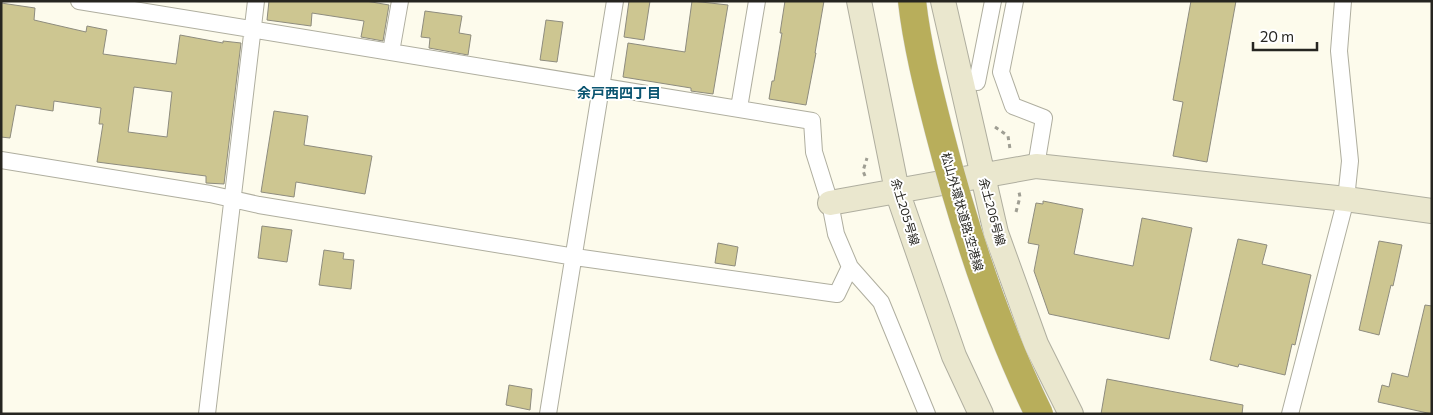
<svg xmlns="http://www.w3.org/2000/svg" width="1433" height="415" font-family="Commissioner,'Noto Sans JP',sans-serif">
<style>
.building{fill:#cdc691;stroke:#8e8c7e;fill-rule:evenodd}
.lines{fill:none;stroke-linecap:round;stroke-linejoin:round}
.street-casing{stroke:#afae9f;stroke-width:18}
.secondary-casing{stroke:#afae9f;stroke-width:26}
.path{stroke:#9f9e93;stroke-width:3;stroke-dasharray:4 4;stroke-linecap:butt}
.street{stroke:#fff;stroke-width:16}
.secondary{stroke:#eae7ce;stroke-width:24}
.highway-bridge-casing{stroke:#dcdcdb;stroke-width:29;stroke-linecap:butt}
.highway-bridge{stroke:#b8ae5b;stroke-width:28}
.labels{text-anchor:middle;stroke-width:4;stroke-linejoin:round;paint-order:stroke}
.street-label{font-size:12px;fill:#262520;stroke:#fff}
.neighbourhood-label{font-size:14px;font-weight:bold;fill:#095470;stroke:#fff}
</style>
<rect width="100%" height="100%" fill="#fdfbec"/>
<path class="building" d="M269,1h97l23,4 -6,36 -22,-4 3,-16 -52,-8 -1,13 -44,-6z
M629,1h21l-6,39 -20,-3z
M692,1l36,4 -15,89 -22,-3v-3l-68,-11 5,-34 57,9z
M785,1h39l-9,52h1l-10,52 -37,-6 3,-18h2l8,-48h-2z
M1191,1h45l-29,161 -34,-6 10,-54 -10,-2z
M1,3l34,5 -1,12 52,12 1,-6 20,4 -4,24 73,10 4,-29 43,8v-2l18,2 -17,141 -18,-1v-7l-109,-14 6,-38h-4l2,-16 -47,-7 -1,10 -37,-6 -6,33 -9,-1zM134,87l38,5 -5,45 -39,-5z
M425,11l37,5 -3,17 12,2 -3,20 -39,-7 1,-10 -9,-1z
M546,20l17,2 -6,40 -17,-2z
M274,111l34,5 -4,29 68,11 -7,38 -69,-12 -2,15 -33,-5z
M1043,201l40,8 -9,45 59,12 9,-48 50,10 -23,111 -120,-25 -15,-43 5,-26 -11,-2 8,-40 7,1z
M262,226l30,4 -5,32 -29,-4z
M1238,239l29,6 -5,19 49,11 -16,70 -3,-1 -7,31 -46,-11 -1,3 -28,-7z
M1379,241l23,4 -9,41 -2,-1 -12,50 -20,-5z
M718,243l20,4 -3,19 -20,-3z
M324,250l20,3 -1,6 11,1 -3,29 -32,-4z
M1425,305l7,1v108l-54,-12 4,-17 7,2 3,-14 16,4z
M1107,379l136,26 -1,9h-141z
M509,385l23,4 -2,21 -24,-5z"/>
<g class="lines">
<g class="street-casing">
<path id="street" d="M79,1l733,120 2,31 16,51 6,31 14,33 31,35 46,112
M1015,1l-14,71 12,34 31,12 -8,48
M391,52l9,-51
M977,82l16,-81
M739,108l18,-107
M1,160l209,34 49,11 316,52 262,37 13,-27
M207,414l49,-413
M548,414l67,-413
M1290,414l56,-215 4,-38 -11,-110 4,-50"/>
</g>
<g class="secondary-casing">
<path id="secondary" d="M859,1l38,190 57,165 27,58
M943,1l53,232 40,111 35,70
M830,203l206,-37 310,33 86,12"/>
</g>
<path class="path" d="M995,127l13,9 2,13
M865,176l-2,-5 4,-13
M1016,212l4,-15 -1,-5"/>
<use href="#street" class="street"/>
<use href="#secondary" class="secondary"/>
<g class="highway-bridge-casing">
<path id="highway-bridge" d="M912,1c5,44 16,87 27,130 25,97 56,193 100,283"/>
</g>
<use href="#highway-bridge" class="highway-bridge"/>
</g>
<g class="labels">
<g class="street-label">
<text transform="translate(905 212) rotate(73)" y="4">余土205号線</text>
<text transform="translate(962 212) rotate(74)" y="4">松山外環状道路;空港線</text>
<text transform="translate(992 212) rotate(75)" y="4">余土206号線</text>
</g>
<g class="neighbourhood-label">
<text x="619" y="98">余戸西四丁目</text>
</g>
</g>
<rect width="1433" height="415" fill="none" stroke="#262520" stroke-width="5"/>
<path d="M1253 42v8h64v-8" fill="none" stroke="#262520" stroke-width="2.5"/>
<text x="1260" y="42" font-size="15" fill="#262520" stroke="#ffffff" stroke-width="4" paint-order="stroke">20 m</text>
</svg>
